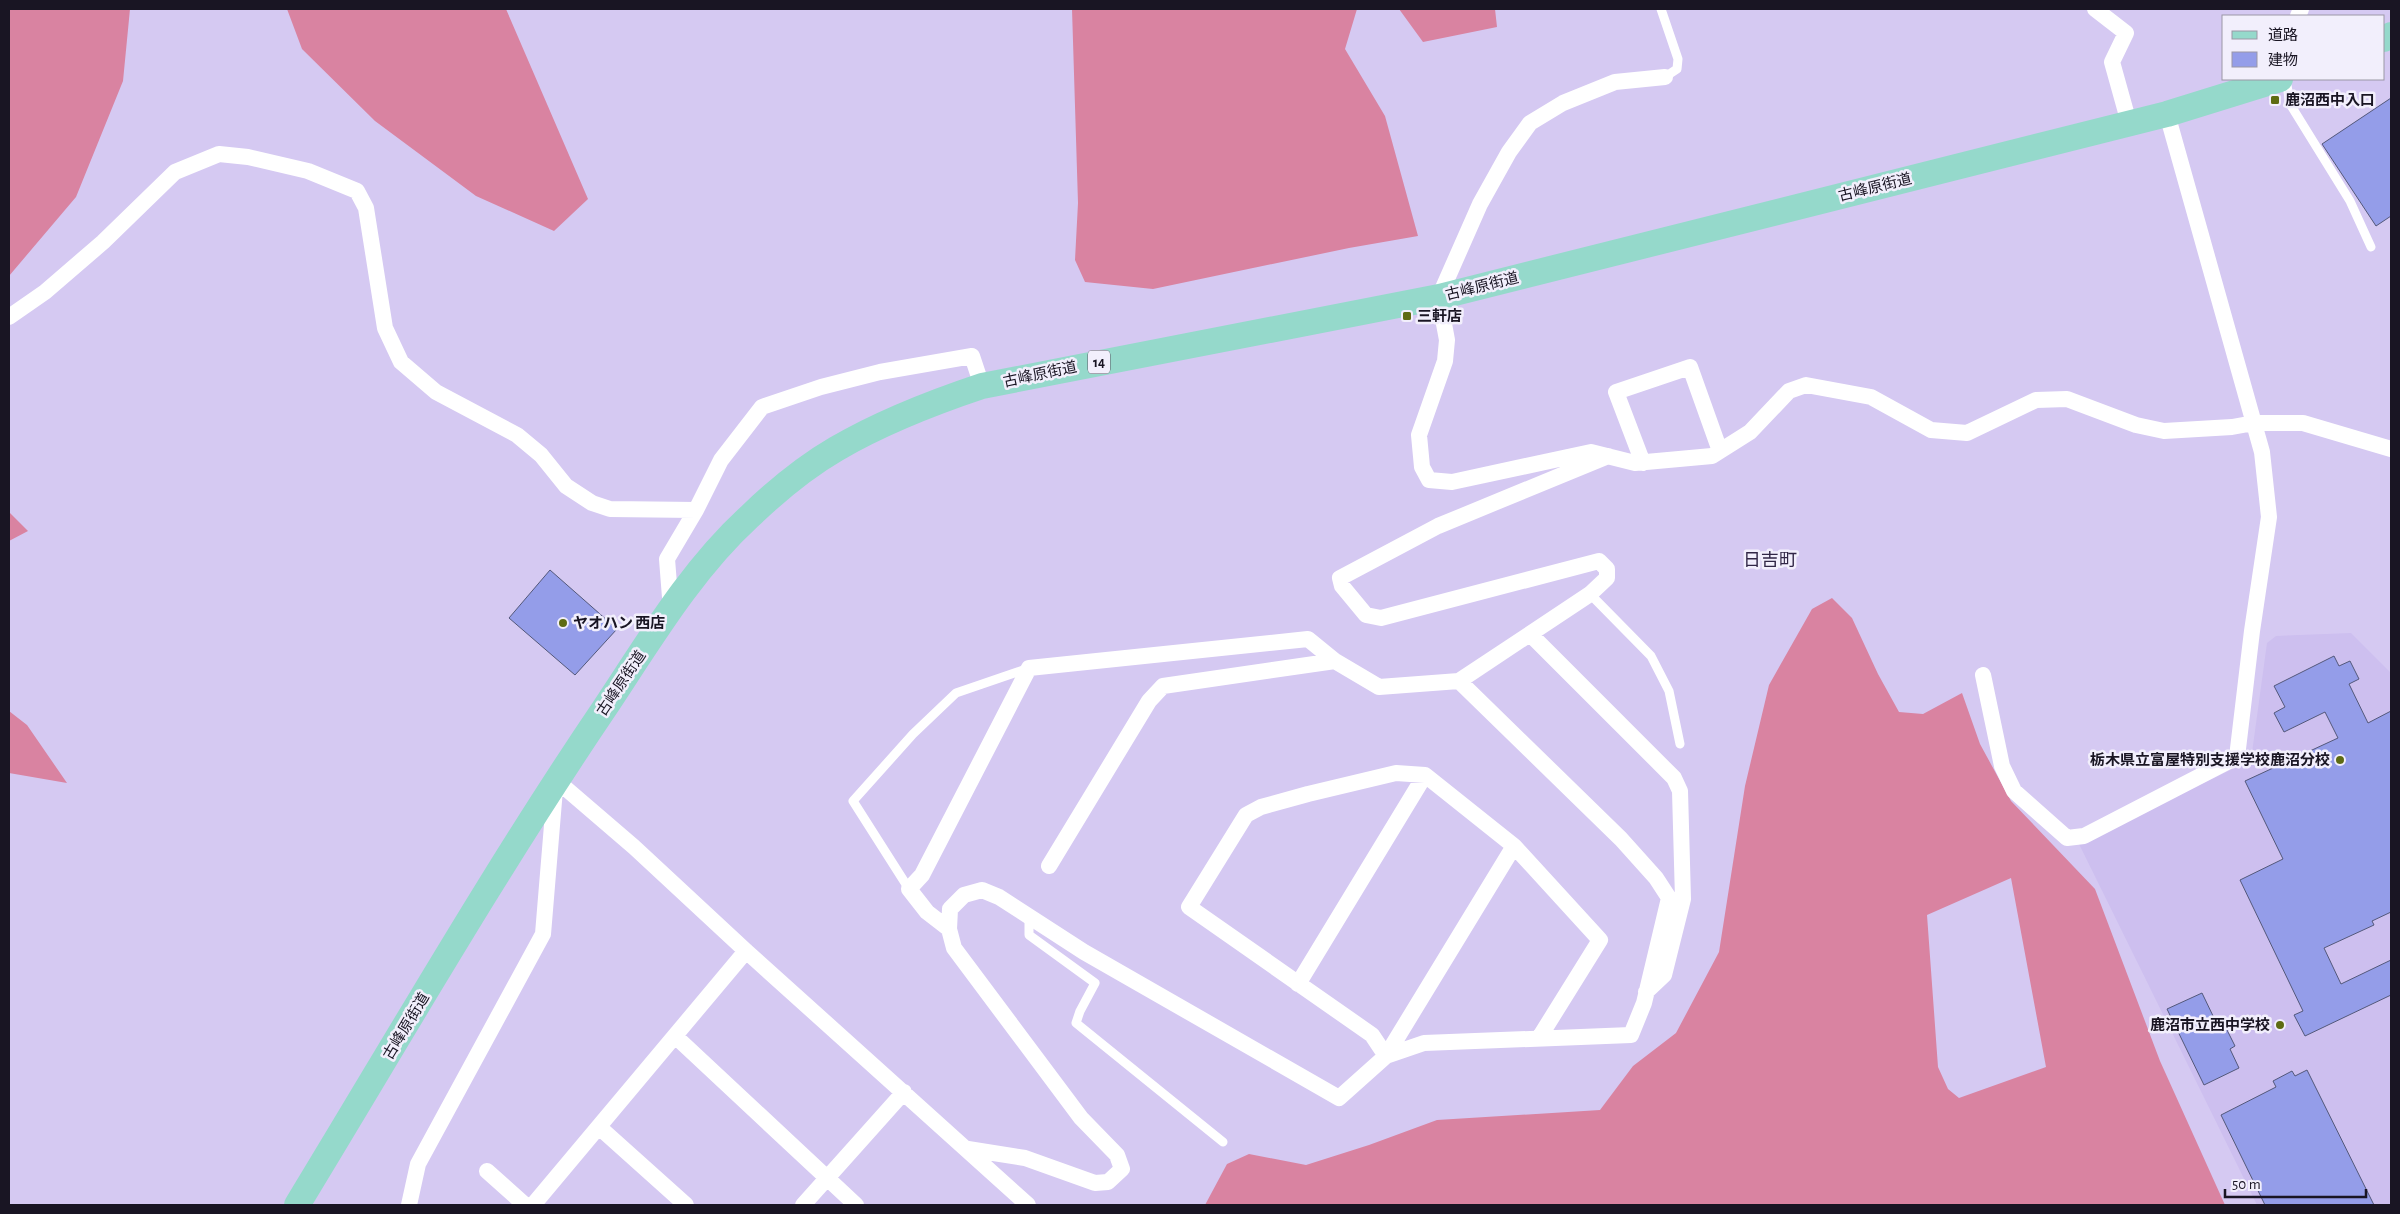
<svg xmlns="http://www.w3.org/2000/svg" width="2400" height="1214" font-family="'Alegreya Sans','Noto Sans JP',sans-serif">
<style>
.built{fill:#cdbfef}
.forest{fill:#d983a1;fill-rule:evenodd}
.building{fill:#949de9;stroke:#53587a}
.lines{fill:none;stroke-linecap:round;stroke-linejoin:round}
.lane{stroke:#fff;stroke-width:9}
.street{stroke:#fff;stroke-width:16}
.primary{stroke:#95d9cb;stroke-width:26}
.poi-dot{fill:#5e6b13;stroke:#f2effc;stroke-width:2}
.labels{text-anchor:middle;stroke-width:5;stroke-linejoin:round;paint-order:stroke}
.shield{fill:#f2effc;stroke:#5a5664;stroke-width:1}
.shield-label{font-size:14px;font-weight:bold;fill:#191523}
.poi-label{font-size:15px;font-weight:bold;fill:#191523;stroke:#f2effc;text-anchor:start}
.street-label{font-size:15px;fill:#191523;stroke:#f2effc}
.quarter-label{font-size:18px;fill:#312646;stroke:#f2effc}
</style>
<rect width="100%" height="100%" fill="#d5c9f2"/>
<path class="built" d="M2351,633l40,40v532h-134l-178,-361 172,-84 16,-117 9,-7z"/>
<path class="forest" d="M9,9h121l-7,72 -47,116 -67,79z
M287,9h219l82,190 -34,32 -78,-35 -101,-75 -73,-72z
M1072,9h285l-12,40 40,67 33,120 -69,12 -196,41 -68,-7 -10,-22 3,-57z
M1399,9h96l2,18 -74,15z
M9,512l19,19 -19,10z
M1832,598l20,20 26,56 21,38 24,2 39,-21 18,51 31,57 84,88 65,172 65,144h-1020l22,-41 22,-10 57,11 63,-20 68,-25 163,-10 33,-44 43,-33 43,-81 26,-166 24,-101 43,-76zM2011,878l35,189 -87,31 -11,-9 -10,-22 -11,-152z
M9,711l18,14 40,58 -58,-10z"/>
<path class="building" d="M2391,98v118l-15,10 -54,-82z
M550,570l67,59 -42,46 -66,-57z
M2334,656l5,10 11,-5 9,18 -10,5 19,39 23,-12v201l-19,9 2,4 -50,23 17,36 50,-24v35l-86,41 -11,-21 9,-4 -63,-131 43,-21 -38,-78 93,-43 -13,-26 -41,20 -10,-19 11,-6 -11,-21z
M2202,993l13,27 6,-2 14,28 -5,3 9,19 -35,17 -37,-76z
M2307,1070l67,135h-109l-44,-90 55,-28 -3,-6 19,-10 3,5z"/>
<g class="lines">
<path class="lane" d="M1661,9l17,50 -1,10 -12,8
M2286,79l4,25 60,97 21,46
M1590,594l61,62 18,35 11,53
M909,889l-56,-88 60,-67 43,-41 73,-25
M1029,917v18l66,48 -15,28 -4,12 147,119"/>
<path class="street" d="M2095,9l31,24 -14,29 17,61
M2298,16l3,-7
M1665,77l-50,5 -52,21 -33,20 -21,29 -29,52 -41,93 8,43 -2,21 -26,74 3,32 7,13 23,2 139,-30 44,11 77,-7 38,-24 39,-41 17,-6 65,12 60,33 36,3 69,-33 31,-1 69,26 28,6 68,-4 22,-4h49l88,26
M9,317l36,-25 58,-50 72,-70 44,-18 29,3 60,14 49,20 9,17 19,120 16,34 35,30 81,43 24,20 25,31 26,17 18,6 86,1
M1643,463l-27,-71 74,-25 30,84
M671,610l-4,-51 29,-49 25,-50 41,-53 59,-20 59,-15 92,-16 10,30
M1530,634l144,144 6,13 3,108 -19,76 -18,17
M1983,675l19,91 12,25 53,47 17,-2 153,-79 15,-126 17,-114 -7,-65 -95,-338
M556,780l78,67 112,104 282,254
M1049,866l100,-165 14,-15 172,-25
M949,929l-22,-17 -18,-23 13,-14 107,-207 279,-29 27,22 44,26 80,-6 131,-87 17,-16v-9l-8,-8 -218,57 -15,-3 -24,-29 -2,-8 98,-52 170,-70
M1298,984l127,-209
M675,1036l181,169
M1386,1056l-14,-21 -183,-128 57,-92 15,-8 47,-13 88,-21 29,2 89,71 86,94 -61,98
M1386,1056l38,-13 207,-8 13,-32 25,-105 -13,-20 -35,-39 -162,-158
M599,1127l87,78
M968,1149l57,9 70,25 13,-1 14,-13 -5,-14 -36,-37 -127,-170 -5,-19 1,-20 14,-14 18,-5 17,7 85,55 255,146 47,-42 128,-210
M487,1171l38,34
M409,1205l9,-41 125,-230 12,-145
M533,1205l213,-254
M803,1205l101,-113"/>
<path class="primary" d="M2384,39l7,-4
M297,1205c101,-166 198,-335 307,-496 44,-66 86,-138 145,-192 26,-25 56,-50 87,-68 46,-27 95,-46 146,-63l457,-89 728,-183 113,-35"/>
</g>
<g class="poi-dot">
<rect x="2270" y="95" width="10" height="10" rx="2.5"/>
<rect x="1402" y="311" width="10" height="10" rx="2.5"/>
<circle cx="563" cy="623" r="5"/>
<circle cx="2340" cy="760" r="5"/>
<circle cx="2280" cy="1025" r="5"/>
</g>
<g class="labels">
<rect class="shield" x="1088" y="350.5" width="22" height="23" rx="4"/>
<g class="shield-label">
<text x="1099" y="367">14</text>
</g>
<g class="poi-label">
<text x="2285" y="105">鹿沼西中入口</text>
<text x="1417" y="321">三軒店</text>
<text x="573" y="628">ヤオハン 西店</text>
<text x="2330" y="765" text-anchor="end">栃木県立富屋特別支援学校鹿沼分校</text>
<text x="2270" y="1030" text-anchor="end">鹿沼市立西中学校</text>
</g>
<g class="street-label">
<text transform="translate(1875 187) rotate(-14)" y="5">古峰原街道</text>
<text transform="translate(1482 286) rotate(-14)" y="5">古峰原街道</text>
<text transform="translate(1040 374) rotate(-12)" y="5">古峰原街道</text>
<text transform="translate(621 683) rotate(-56)" y="5">古峰原街道</text>
<text transform="translate(406 1026) rotate(-59)" y="5">古峰原街道</text>
</g>
<g class="quarter-label">
<text x="1770" y="566">日吉町</text>
</g>
</g>
<rect width="2400" height="1214" fill="none" stroke="#191523" stroke-width="20"/>
<rect x="2222" y="15" width="162" height="65" fill="#f2effc" stroke="#9b98a5"/>
<rect x="2232" y="31" width="25" height="8" fill="#95d9cb" stroke="#9b98a5"/>
<text x="2268" y="40" font-size="15" fill="#191523">道路</text>
<rect x="2232" y="52" width="25" height="15" fill="#949de9" stroke="#9b98a5"/>
<text x="2268" y="65" font-size="15" fill="#191523">建物</text>
<path d="M2225 1189v8h141v-8" fill="none" stroke="#191523" stroke-width="2.5"/>
<text x="2232" y="1189" font-size="15" fill="#191523" stroke="#f2effc" stroke-width="4" paint-order="stroke">50 m</text>
</svg>
